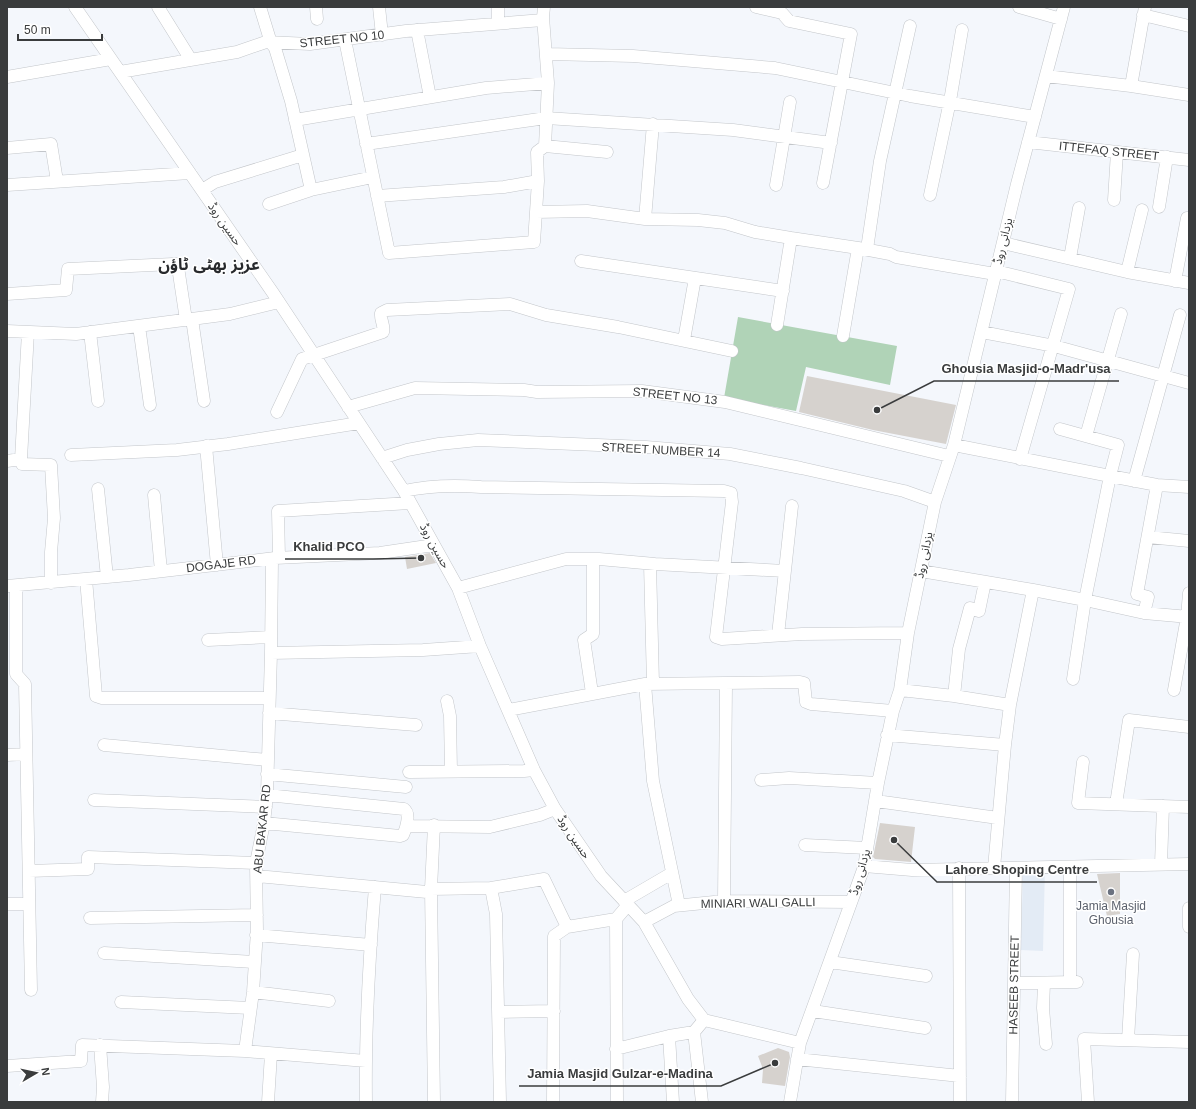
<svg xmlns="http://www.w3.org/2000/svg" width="1196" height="1109" font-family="Arial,'Noto Sans Arabic',sans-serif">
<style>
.built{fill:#e3ebf5}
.green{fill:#b0d3b7}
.building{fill:#d6d2ce}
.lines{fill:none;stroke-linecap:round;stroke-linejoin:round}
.minor-casing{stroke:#c3c6ca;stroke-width:13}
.minor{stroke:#fff;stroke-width:12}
.worship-dot{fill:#6b7280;stroke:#fff;stroke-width:1.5}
.labels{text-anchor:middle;stroke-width:3;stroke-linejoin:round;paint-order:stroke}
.street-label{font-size:12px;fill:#3a3c3d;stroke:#fff}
.worship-label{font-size:12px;fill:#5b616d;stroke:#fff}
.district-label{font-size:16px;font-weight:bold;fill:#282a2d;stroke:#fff}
.leader{fill:none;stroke:#3a3c3d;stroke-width:1.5}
.callout-dot{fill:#3a3c3d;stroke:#fff;stroke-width:1.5}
.callout-label{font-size:13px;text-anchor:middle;font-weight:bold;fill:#3a3c3d;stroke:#fff;stroke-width:3;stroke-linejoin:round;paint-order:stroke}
</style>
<rect width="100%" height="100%" fill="#f4f7fc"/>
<path class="built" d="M1023,867h22l-2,84 -22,-1z"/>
<path class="green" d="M738,317l159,29 -7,39 -84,-18 -10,44 -72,-13z"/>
<path class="building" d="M807,376l149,29 -10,39 -73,-14 -74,-18z
M430,553l6,10 -29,6 -2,-12z
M880,823l35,4 -4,35 -36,-3 -2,-2z
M1120,873v41l-13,2 -10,-42z
M778,1048l11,4 1,5 -5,29 -23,-3 1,-14 -5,-13z"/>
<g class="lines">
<g class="minor-casing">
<path id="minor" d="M75,7l198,286 131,198 54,97 22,58 54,124 21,39 46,67 43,46 44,77 16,21 96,23
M158,7l33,53
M260,7l11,36 4,5 16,53 20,89 62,-13
M316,7l1,12
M379,7l3,28
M498,7v16
M544,7l-1,10 5,66 -3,63 -8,6 1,29 -2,31 51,-1 58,8 53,1 27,3 30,9 36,6
M756,7l26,6 7,8 62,13 -28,149
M1019,7l42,12
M1143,15l46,11
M417,30l13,67
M345,40l44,213 145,-11 2,-30
M547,54l86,2 142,12 135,28 125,21
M120,72l117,-20 29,-10 44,2 96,-13 137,-11
M1046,76l85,10 14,-79
M7,77l104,-18
M1131,86l58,9
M295,120l191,-32 62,-5
M1028,142l161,18
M366,144l180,-26 187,12 98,13
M545,146l62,6
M7,148l44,-4 6,37
M7,185l183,-12
M776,185l14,-83
M202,190l13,-8 88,-27
M930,195l20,-94 12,-71
M377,196l127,-9 34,-6
M1114,200l3,-48
M269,204l42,-14
M1159,207l8,-50
M645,219l8,-95
M1003,243l124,29 62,11
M867,249l13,-88 30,-135
M1070,258l9,-50
M581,261l202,30
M996,271l73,18 -49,170
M1127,272l15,-62
M1175,281l12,-63
M7,294l59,-4 2,-21 105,-5h4l1,3 8,53
M192,319l12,82
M777,325l14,-87 67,10
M139,326l11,79
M7,331l69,3 154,-20 49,-12
M28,332l-7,127 1,5 29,1 3,53 -3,34v31
M90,332l8,69
M982,332l72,14 135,37
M843,336l15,-88 32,6 6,3 99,17
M684,340l11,-62
M348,407l67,-19 109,2 13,2 105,-1 83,11 224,54
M277,412l25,-53 81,-27c2,-6 -3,-12 -2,-19l6,-3 123,-6 36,11 72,12 114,24
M1086,436l35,-122
M954,445l156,31 8,-31 -58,-16
M206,446l11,119
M71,455l106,-5 51,-6 131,-21
M382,458l25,-8 32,-6 39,-4 168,7 84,7 71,14 103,23 31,11
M7,461l14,-2
M1134,481l46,-166
M98,489l9,88
M404,491c27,-6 50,-6 77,-4l243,4 7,2 1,9 -16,135 6,2 80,-5 106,-1
M154,495l7,76
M1148,537l41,4
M279,558l-1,-47 132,-8
M650,564l3,120
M921,571l112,19 -23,115
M86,579l10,117 6,2h167
M7,586l122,-11 146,-17 105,-5 54,-8
M16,586v88l9,10 6,306
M458,588l108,-29h33l56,5 130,7
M1033,590l52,10 59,13 45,4
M1144,613l4,-16 -11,-3 20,-109
M778,635l14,-129
M208,640l63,-3
M271,653l152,-3 57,-4
M1073,679l12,-79 25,-124 47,9 32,2
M645,684l8,97 26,124
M900,690l54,6 56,9 -5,40 -11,123
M1174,690l13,-73 2,-24
M592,693l-8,-53 9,-6v-75
M954,696l5,-47 11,-41 9,3 6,-29
M447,701l3,15 1,55
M508,710l137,-26 155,-2 4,1 2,19 5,2 82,7
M269,713l147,12
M887,735l118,10
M104,745l164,15
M7,755l19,-1
M1083,762l-5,41 111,4
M409,772l115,-1 10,-1
M267,774l139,13
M761,780l28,-2 89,5
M94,800l172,7
M876,801l122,17
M1116,804l13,-84 60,7
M264,823l136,13 3,-1c3,-6 8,-21 1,-26l-137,-14
M434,825l-3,64 3,213
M407,826l83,1 50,-12 15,-6
M805,845l62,3
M1161,864l2,-58
M864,866l48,4 277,-6
M959,868l1,234
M29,871l59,-2v-12l168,6
M257,876l170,16 4,-3 60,-1 5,26 4,188
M491,888l53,-9 23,48
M624,901l48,-28
M724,901l2,-217
M7,904h22
M1189,908v19
M90,918l167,-3
M644,922l30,-16 50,-5 127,1
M256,935l115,10
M104,953l150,9
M830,962l96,14
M1070,982v-115
M1015,983l62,-1
M1044,983l-1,25 3,36
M253,992l76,9
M121,1002l129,6
M813,1011l112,17
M499,1012l55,-1
M694,1032l8,70
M1128,1040l5,-86
M100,1045l3,42 -1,15
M616,1049l53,-13
M245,1051l8,-59 4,-61 -1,-68 8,-40 3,-28 4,-142 1,-94
M797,1059l163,17
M7,1066l74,-5 1,-16 163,6 121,10
M268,1102l3,-48
M366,1102c-1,-72 3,-143 9,-215
M553,1102l1,-166 13,-9 49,-8
M617,1102l-1,-183 12,-14
M673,1102l-4,-66 25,-4 10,-12
M790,1102l10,-59 64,-176 14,-84 15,-72 7,-21 8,-57 27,-131 19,-57 63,-261 47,-177
M1012,1102l4,-234
M1088,1102l-4,-63 105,3"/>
</g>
<use href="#minor" class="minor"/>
</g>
<circle class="worship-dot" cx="1111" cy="892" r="4"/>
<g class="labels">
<g class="street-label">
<text transform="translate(342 39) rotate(-6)" y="4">STREET NO 10</text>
<text transform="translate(1109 151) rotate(6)" y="4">ITTEFAQ STREET</text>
<text transform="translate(225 224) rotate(55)" y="4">حسین روڈ</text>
<text transform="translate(1003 241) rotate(-76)" y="4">یزدانی روڈ</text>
<text transform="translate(675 396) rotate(6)" y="4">STREET NO 13</text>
<text transform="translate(661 450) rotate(3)" y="4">STREET NUMBER 14</text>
<text transform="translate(435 546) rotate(61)" y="4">حسین روڈ</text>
<text transform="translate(924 555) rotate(-78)" y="4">یزدانی روڈ</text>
<text transform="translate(221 564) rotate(-7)" y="4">DOGAJE RD</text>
<text transform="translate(262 829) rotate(-84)" y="4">ABU BAKAR RD</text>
<text transform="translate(574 837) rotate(56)" y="4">حسین روڈ</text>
<text transform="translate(860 872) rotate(-74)" y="4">یزدانی روڈ</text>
<text transform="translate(758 903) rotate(-1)" y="4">MINIARI WALI GALLI</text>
<text transform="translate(1014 985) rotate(-89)" y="4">HASEEB STREET</text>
</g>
<g class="worship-label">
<text x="1111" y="910">Jamia Masjid<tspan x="1111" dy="14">Ghousia</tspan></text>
</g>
<g class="district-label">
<text x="209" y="270">عزیز بھٹی ٹاؤن</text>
</g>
</g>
<path class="leader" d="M877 410L934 381H1119M421 558L373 559H285M894 840L937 882H1097M775 1063L721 1086H519"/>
<g class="callout-dot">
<circle cx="877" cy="410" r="4"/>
<circle cx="421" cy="558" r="4"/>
<circle cx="894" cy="840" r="4"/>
<circle cx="775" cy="1063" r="4"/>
</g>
<g class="callout-label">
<text x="1026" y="373">Ghousia Masjid-o-Madr'usa</text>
<text x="329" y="551">Khalid PCO</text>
<text x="1017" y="874">Lahore Shoping Centre</text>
<text x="620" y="1078">Jamia Masjid Gulzar-e-Madina</text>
</g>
<rect width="1196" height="1109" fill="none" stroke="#3a3c3d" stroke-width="16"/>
<g transform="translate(36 1073) rotate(81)" stroke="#ffffff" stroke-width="3" paint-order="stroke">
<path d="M0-3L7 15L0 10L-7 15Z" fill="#3a3c3d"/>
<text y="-6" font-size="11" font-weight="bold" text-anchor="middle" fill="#3a3c3d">N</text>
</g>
<path d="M18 34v6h84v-6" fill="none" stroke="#3a3c3d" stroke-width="2"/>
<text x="24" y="34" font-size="12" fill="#3a3c3d" stroke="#ffffff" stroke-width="3" paint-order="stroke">50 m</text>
</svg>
